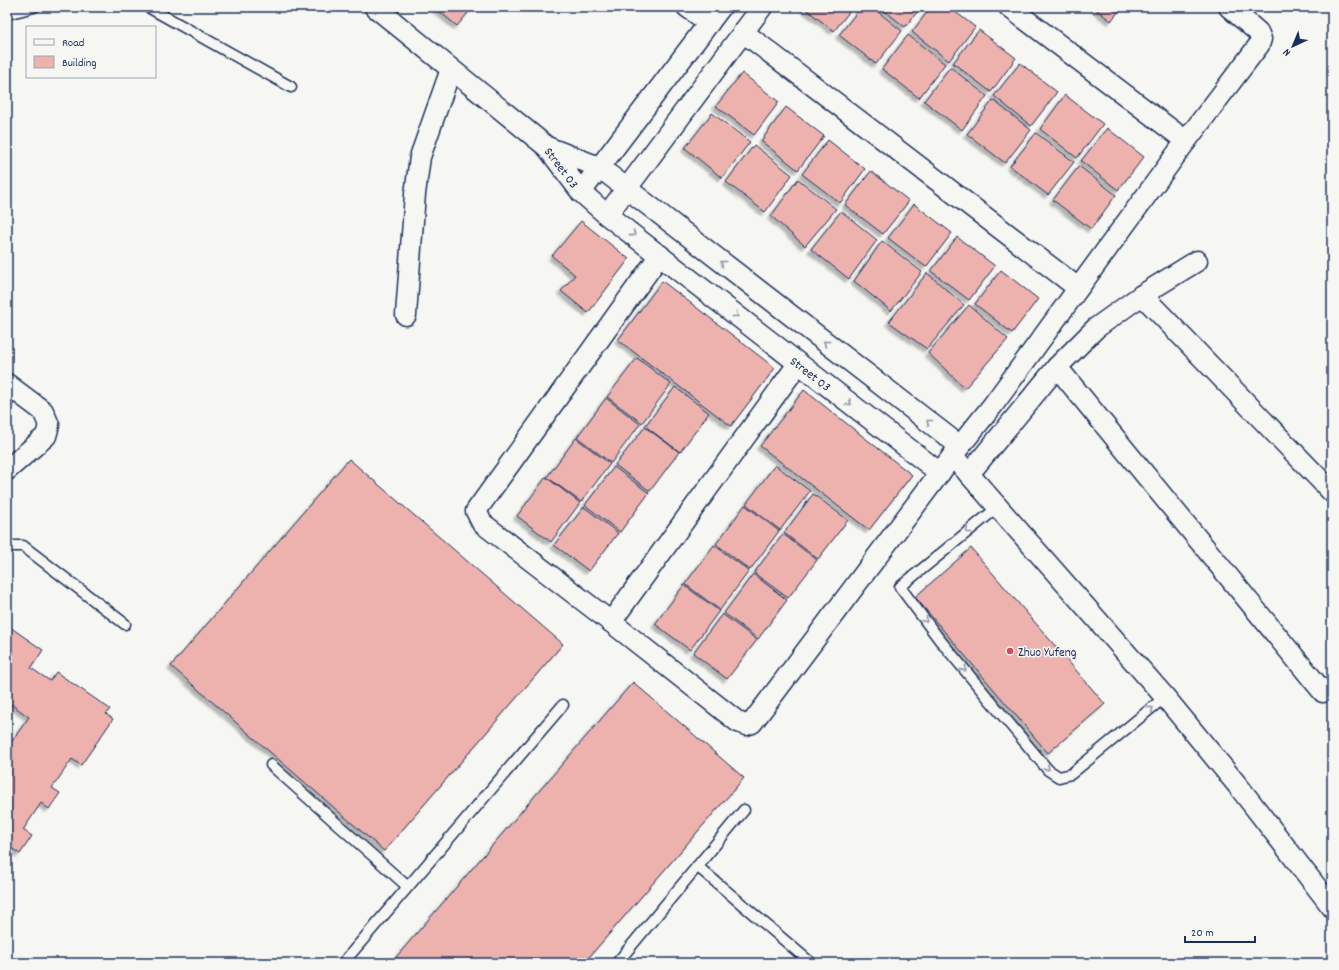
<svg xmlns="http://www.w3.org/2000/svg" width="1339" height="970" font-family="Dekko,sans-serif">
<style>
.building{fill:#edb2ad;stroke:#1b2f5e;filter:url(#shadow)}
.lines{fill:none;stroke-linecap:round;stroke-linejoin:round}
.lane-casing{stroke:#1b2f5e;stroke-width:13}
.street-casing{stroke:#1b2f5e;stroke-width:23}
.lane{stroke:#f6f6f2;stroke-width:10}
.street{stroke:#f6f6f2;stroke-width:20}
.oneway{stroke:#8892a8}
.poi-dot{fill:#d1495b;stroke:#f6f6f2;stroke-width:1.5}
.labels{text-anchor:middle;stroke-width:3;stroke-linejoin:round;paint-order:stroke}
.street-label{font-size:13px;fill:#1b2f5e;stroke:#f6f6f2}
.poi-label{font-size:13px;fill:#1b2f5e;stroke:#f6f6f2;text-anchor:start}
</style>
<defs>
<filter id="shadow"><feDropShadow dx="-3.5" dy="3.5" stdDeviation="1" flood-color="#0004"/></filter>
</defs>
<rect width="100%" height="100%" fill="#f6f6f2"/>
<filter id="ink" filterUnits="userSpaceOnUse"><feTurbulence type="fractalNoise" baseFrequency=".025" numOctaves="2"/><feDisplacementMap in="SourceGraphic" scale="8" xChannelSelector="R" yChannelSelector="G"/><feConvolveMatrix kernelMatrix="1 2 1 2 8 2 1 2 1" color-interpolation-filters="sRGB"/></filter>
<g filter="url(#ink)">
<path class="building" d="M434,7h39l-16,19z
M803,7h50l-19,24z
M861,7h11l30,24 -26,33 -37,-29z
M880,7h41l-16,20z
M931,7h18l26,20 -26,34 -37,-29z
M1093,7h29l-11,14z
M979,30l37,28 -25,34 -38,-29z
M908,35l37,29 -26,34 -37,-29z
M1020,63l37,29 -26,34 -37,-30z
M950,67l37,29 -25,34 -38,-29z
M742,73l37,29 -25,33 -38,-29z
M1065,95l38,29 -26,34 -37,-29z
M993,100l38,30 -26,33 -38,-29z
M786,107l38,29 -26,34 -37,-29z
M712,113l38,29 -28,36 -37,-30z
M1107,128l37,29 -26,33 -37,-29z
M1036,133l38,29 -26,33 -38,-29z
M828,140l37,29 -25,34 -38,-29z
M754,145l38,30 -27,37 -39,-30z
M1079,166l37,29 -25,34 -38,-29z
M871,171l38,30 -26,33 -38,-29z
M798,179l38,30 -31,37 -34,-30z
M914,204l38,29 -26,34 -38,-29z
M841,211l36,29 -28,39 -38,-30z
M581,221l48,38 -41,54 -27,-22 14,-16 -23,-19z
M957,237l38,29 -26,34 -38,-29z
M882,241l40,31 -31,39 -37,-30z
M1001,270l37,29 -26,34 -37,-29z
M927,273l37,32 -37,44 -38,-27z
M662,281l113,87 -44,58 -113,-86z
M969,305l39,34 -43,49 -37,-35z
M637,358l34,26 -29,39 -35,-26z
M675,387l34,26 -29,39 -35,-26z
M804,390l108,85 -43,55 -109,-84z
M7,395l8,7 -8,11z
M606,398l34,26 -29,39 -34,-26z
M645,427l34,25 -29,39 -35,-26z
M576,438l34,26 -29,38 -34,-25z
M349,459l214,185 -179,207 -213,-185z
M775,465l35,26 -30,39 -34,-26z
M614,467l35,26 -29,39 -35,-27z
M546,477l34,26 -29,39 -34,-26z
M813,494l35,26 -30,39 -34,-26z
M745,505l34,26 -29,39 -34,-26z
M584,507l34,26 -29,38 -35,-26z
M783,534l34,26 -29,38 -34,-25z
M714,545l35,26 -29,39 -35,-26z
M971,548l134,156 -57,49 -133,-156z
M753,574l34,26 -29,39 -34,-26z
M684,585l35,26 -29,39 -35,-26z
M722,614l35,26 -30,39 -34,-26z
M7,625l36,25 -12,18 19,13 6,-9 54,37 -4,5 7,5 -32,46 -9,-6 -20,29 8,5 -11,16 -8,-6 -18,27 9,6 -12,18 -7,-5 -5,8 -1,-109 22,-31 -21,-15 -1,2z
M633,682l111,96 -160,185h-193z"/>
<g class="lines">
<g class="lane-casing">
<path id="lane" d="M148,7l143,80
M7,14l27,-7
M998,507l-98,80 39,52 109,131 11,7 12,-3 94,-77
M7,549l3,-3h13l102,78
M271,765l137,122
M697,866l114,97
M343,963l220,-258
M617,963l127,-153"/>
</g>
<g class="street-casing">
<g id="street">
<path id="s1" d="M375,7l172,140 34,45 26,23 333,258"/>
<path d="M687,7l22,16"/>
<path d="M1009,7l177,134"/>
<path d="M743,32l335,256"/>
<path d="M547,147l52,20 361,279"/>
<path d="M581,192l140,-185"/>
<path d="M607,215l155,-208"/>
<path d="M660,255l-184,256 6,12 129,99 127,100 8,3 6,-2 208,-277 33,-41 193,-264 73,-96 2,-6 -3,-7 -29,-25"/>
<path d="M1142,295l190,197"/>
<path d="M406,315l9,-121 5,-37 31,-88"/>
<path d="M1057,367l266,325"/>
<path d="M7,384l36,27 6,14 -3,11 -39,34"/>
<path d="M953,456l212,241 74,90 93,120"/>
<path d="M969,474l88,-107 39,-39 46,-33 55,-34"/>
<path d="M611,622l187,-258"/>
</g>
</g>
<use href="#lane" class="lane"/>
<use href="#street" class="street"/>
</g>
<defs><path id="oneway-chevron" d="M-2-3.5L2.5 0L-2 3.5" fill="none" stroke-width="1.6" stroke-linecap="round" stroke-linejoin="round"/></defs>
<g class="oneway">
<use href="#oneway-chevron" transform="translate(633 234) rotate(37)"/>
<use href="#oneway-chevron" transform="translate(723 263) rotate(-142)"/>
<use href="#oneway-chevron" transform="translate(736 315) rotate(38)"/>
<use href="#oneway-chevron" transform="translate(826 343) rotate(-142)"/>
<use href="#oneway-chevron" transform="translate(849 403) rotate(38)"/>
<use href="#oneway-chevron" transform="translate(929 422) rotate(-142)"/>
<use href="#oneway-chevron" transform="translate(968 531) rotate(141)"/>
<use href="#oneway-chevron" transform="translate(925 620) rotate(52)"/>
<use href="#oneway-chevron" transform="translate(964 669) rotate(51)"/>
<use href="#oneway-chevron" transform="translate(1151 709) rotate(-39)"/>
<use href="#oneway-chevron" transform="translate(1047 768) rotate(43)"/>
</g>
</g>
<circle class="poi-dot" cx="1010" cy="651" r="4"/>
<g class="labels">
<g class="street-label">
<text dy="5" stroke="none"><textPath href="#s1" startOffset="247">Street 03</textPath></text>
<text dy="5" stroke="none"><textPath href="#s1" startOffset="571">Street 03</textPath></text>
</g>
<g class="poi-label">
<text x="1018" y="656">Zhuo Yufeng</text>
</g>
</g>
<rect width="1339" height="970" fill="none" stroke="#f6f6f2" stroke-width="24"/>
<rect x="12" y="12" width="1315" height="946" fill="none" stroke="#1b2f5e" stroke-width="1.5" filter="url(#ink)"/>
<rect x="26" y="26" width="130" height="52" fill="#f6f6f2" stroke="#9ea6b7"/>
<rect x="34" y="39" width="20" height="6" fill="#f6f6f2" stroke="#9ea6b7"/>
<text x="62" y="46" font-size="12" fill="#1b2f5e">Road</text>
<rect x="34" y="56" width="20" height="12" fill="#edb2ad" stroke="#9ea6b7"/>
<text x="62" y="66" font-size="12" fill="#1b2f5e">Building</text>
<g transform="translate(1293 46) rotate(224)" stroke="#f6f6f2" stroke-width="3" paint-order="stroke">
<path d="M0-3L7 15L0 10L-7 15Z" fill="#1b2f5e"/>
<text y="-6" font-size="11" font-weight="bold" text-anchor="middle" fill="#1b2f5e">N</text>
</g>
<path d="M1185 936v6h70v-6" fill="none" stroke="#1b2f5e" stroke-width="2"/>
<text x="1191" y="936" font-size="12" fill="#1b2f5e" stroke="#f6f6f2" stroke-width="3" paint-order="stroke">20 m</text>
</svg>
